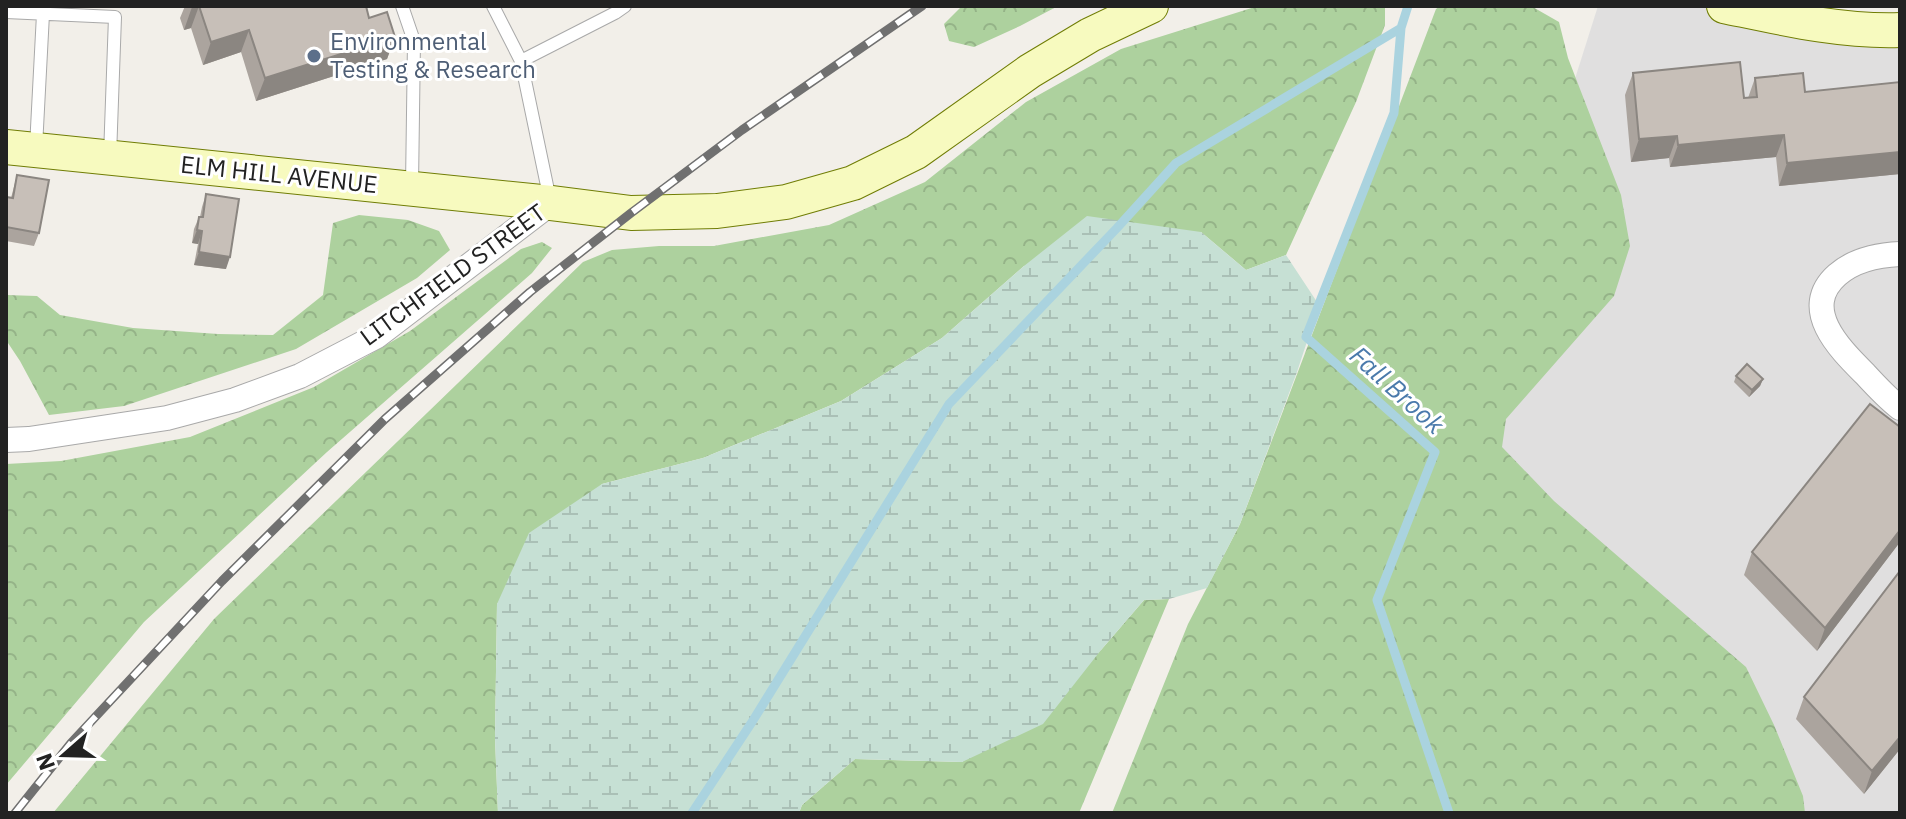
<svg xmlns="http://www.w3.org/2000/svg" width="1906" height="819" font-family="'IBM Plex Sans',sans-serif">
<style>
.residential{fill:#e0dfdf}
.forest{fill:url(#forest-crowns)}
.wetland{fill:url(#wetland-marsh)}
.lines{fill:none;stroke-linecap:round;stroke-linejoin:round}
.stream{stroke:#aad3df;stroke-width:9}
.service-casing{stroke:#a9a9a9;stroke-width:14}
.minor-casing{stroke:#a9a9a9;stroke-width:26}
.secondary-casing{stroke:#707d05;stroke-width:36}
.service{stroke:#fff;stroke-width:12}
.minor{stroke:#fff;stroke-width:24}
.secondary{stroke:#f7fabf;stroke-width:34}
.rail-casing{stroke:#707070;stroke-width:9}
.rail{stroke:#fff;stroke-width:6;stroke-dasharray:18;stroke-linecap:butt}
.wall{fill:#aba49e}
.shaded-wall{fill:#8b8681}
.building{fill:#c7bfb8;stroke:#8b8681;stroke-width:2}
.service-dot{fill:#5c6f8a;stroke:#fff;stroke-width:3}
.labels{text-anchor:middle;stroke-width:6;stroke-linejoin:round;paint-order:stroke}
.service-label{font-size:24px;fill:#4e5e75;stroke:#fff;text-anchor:start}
.street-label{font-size:24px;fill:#222;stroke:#fff}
.water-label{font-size:26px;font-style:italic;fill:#4a7aab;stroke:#fff}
</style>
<defs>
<pattern id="forest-crowns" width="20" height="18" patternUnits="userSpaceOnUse" patternTransform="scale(2)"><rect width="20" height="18" fill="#add19e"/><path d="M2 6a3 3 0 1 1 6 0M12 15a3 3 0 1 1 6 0" fill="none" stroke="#95b388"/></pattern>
<pattern id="wetland-marsh" width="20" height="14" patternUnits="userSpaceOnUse" patternTransform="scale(2)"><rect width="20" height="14" fill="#c6e0d4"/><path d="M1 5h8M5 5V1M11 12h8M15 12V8" fill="none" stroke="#aac0b6"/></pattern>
</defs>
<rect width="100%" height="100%" fill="#f2efe9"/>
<path class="residential" d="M1598,6h126l176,24v783h-178l-259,-380z"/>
<path class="forest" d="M962,6h96l-38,20 -46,21 -25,-6 -5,-17z
M1258,6h127v19l-29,77 -70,153 -40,15 -45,-38 -177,34 -82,72 -101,63 -138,57 -101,26 -105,120 -2,134 3,75h-445l161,-194 369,-357 29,-12 47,-4h55l115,-21 96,-43 101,-80 95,-53z
M1440,6h91l28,16 9,36 53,137 9,51 -16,50 -108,123 -4,28 52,54 192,166 28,58 29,71 2,17h-693l76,-189 52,-100 196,-515z
M359,215l49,5 31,11 11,19 -33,28 -121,71 -172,57 -75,9 -29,-54 -14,-21v-45l31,1 23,19 73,13 85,6 55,1 50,-40 10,-72z
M542,242l10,6 -20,25 -205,179 -183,170 -138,163v-321l55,-3 129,-24 124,-50 96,-56 111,-82z
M1169,599l-90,214h-280l3,-8 53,-46 107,3 139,-112 43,-50z"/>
<path class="wetland" d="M1087,216l114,16 45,38 40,-15 33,50 -22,67 -57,152 -33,64 -38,11 -25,1 -43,50 -58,74 -81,38 -107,-3 -53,46 -3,8h-301l-3,-75 2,-134 32,-71 73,-49 101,-26 138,-57 101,-63 82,-72z"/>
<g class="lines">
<path class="stream" d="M1408,6l-7,22 -7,85 -88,224 129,115 -58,148 72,213
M692,813l60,-91 197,-318 168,-176 59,-65 225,-135"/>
<g class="service-casing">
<path id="service" d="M402,6l12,35 -2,144
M493,6l28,55 29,139
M6,12l109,5 -5,139
M521,61l94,-48 10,-7
M36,147l7,-133"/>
</g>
<g class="minor-casing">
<path id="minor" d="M1900,254c-23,1 -46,6 -63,21 -38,34 3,74 28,99 11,12 22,24 35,34
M6,440l23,-1 138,-21 68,-18 65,-24 77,-40 174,-133"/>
</g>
<g class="secondary-casing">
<path id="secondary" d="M1724,6c58,12 116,26 176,24
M6,147l545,56 80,10 86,-2 69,-9 67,-19 63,-31 114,-81 60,-36 61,-29"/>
</g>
<use href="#service" class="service"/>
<use href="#minor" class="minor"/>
<use href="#secondary" class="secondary"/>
<g class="rail-casing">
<path id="rail" d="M15,813l56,-70 151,-162 163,-162 145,-127 101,-79 111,-83 180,-124"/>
</g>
<use href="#rail" class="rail"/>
</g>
<path class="wall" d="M185,6h181l3,12 26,19 -8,22 -131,42 -15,-49 -38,13 -12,-37 -7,2 -4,-12z
M1633,73l111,25h4l7,-20 50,14 93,-10 2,-5v97l-121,12 -3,-29 -106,10 -1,-9 -38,4 -6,-67z
M17,175l22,58 -5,13 -28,-5v-44l5,1z
M206,194l20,75 -32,-4 4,-21 -6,-1 2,-14 5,-12h1l2,-10z
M1736,376l27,3 -3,7 -11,11 -15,-15z
M1900,427v115l-83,109 -73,-76 8,-23z
M1900,571v178l-36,45 -68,-75 8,-22z"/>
<path class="shaded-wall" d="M199,6l-8,22 -7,2 8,-23z
M249,30l-8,22 -38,13 8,-23z
M395,37l-8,22 -131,42 9,-23z
M1784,135l-8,22 -106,10 8,-22z
M1677,136l-8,22 -38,4 8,-23z
M1900,152v22l-121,12 8,-23z
M197,230l5,1 -4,13 -6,-1z
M199,252l31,5 -4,12 -32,-4z
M1763,379l-3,7 -11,11 3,-7z
M1900,530v12l-83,109 8,-23z
M1900,737v12l-36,45 8,-23z"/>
<path class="building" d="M199,6h167l3,12 18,-6 8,25 -130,41 -16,-48 -38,12z
M1740,62l4,36 13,-1 -2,-19 48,-5 2,19 95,-10v70l-113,11 -3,-28 -106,10 -1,-9 -38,3 -6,-66z
M17,175l32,5 -10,53 -33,-6v-30l7,1z
M206,194l33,5 -9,58 -31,-5 3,-21 -5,-1 2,-13h4z
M1747,364l16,15 -11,11 -16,-14z
M1870,404l30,23v103l-75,98 -73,-76z
M1900,571v166l-28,34 -68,-74z"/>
<circle class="service-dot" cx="314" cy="56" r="8"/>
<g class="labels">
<g class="service-label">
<text x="330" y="50">Environmental<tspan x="330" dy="28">Testing &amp; Research</tspan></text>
</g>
<g class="street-label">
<text transform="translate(279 175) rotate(6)" y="8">ELM HILL AVENUE</text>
<text transform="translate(453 275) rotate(-36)" y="8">LITCHFIELD STREET</text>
</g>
<g class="water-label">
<text transform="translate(1397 390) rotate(42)" y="9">Fall Brook</text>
</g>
</g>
<rect width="1906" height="819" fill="none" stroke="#222222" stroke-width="16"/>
<g transform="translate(64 755) rotate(250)" stroke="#ffffff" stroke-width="6" paint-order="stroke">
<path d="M0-6L14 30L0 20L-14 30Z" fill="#222222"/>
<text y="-12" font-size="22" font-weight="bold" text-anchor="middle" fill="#222222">N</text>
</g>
</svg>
